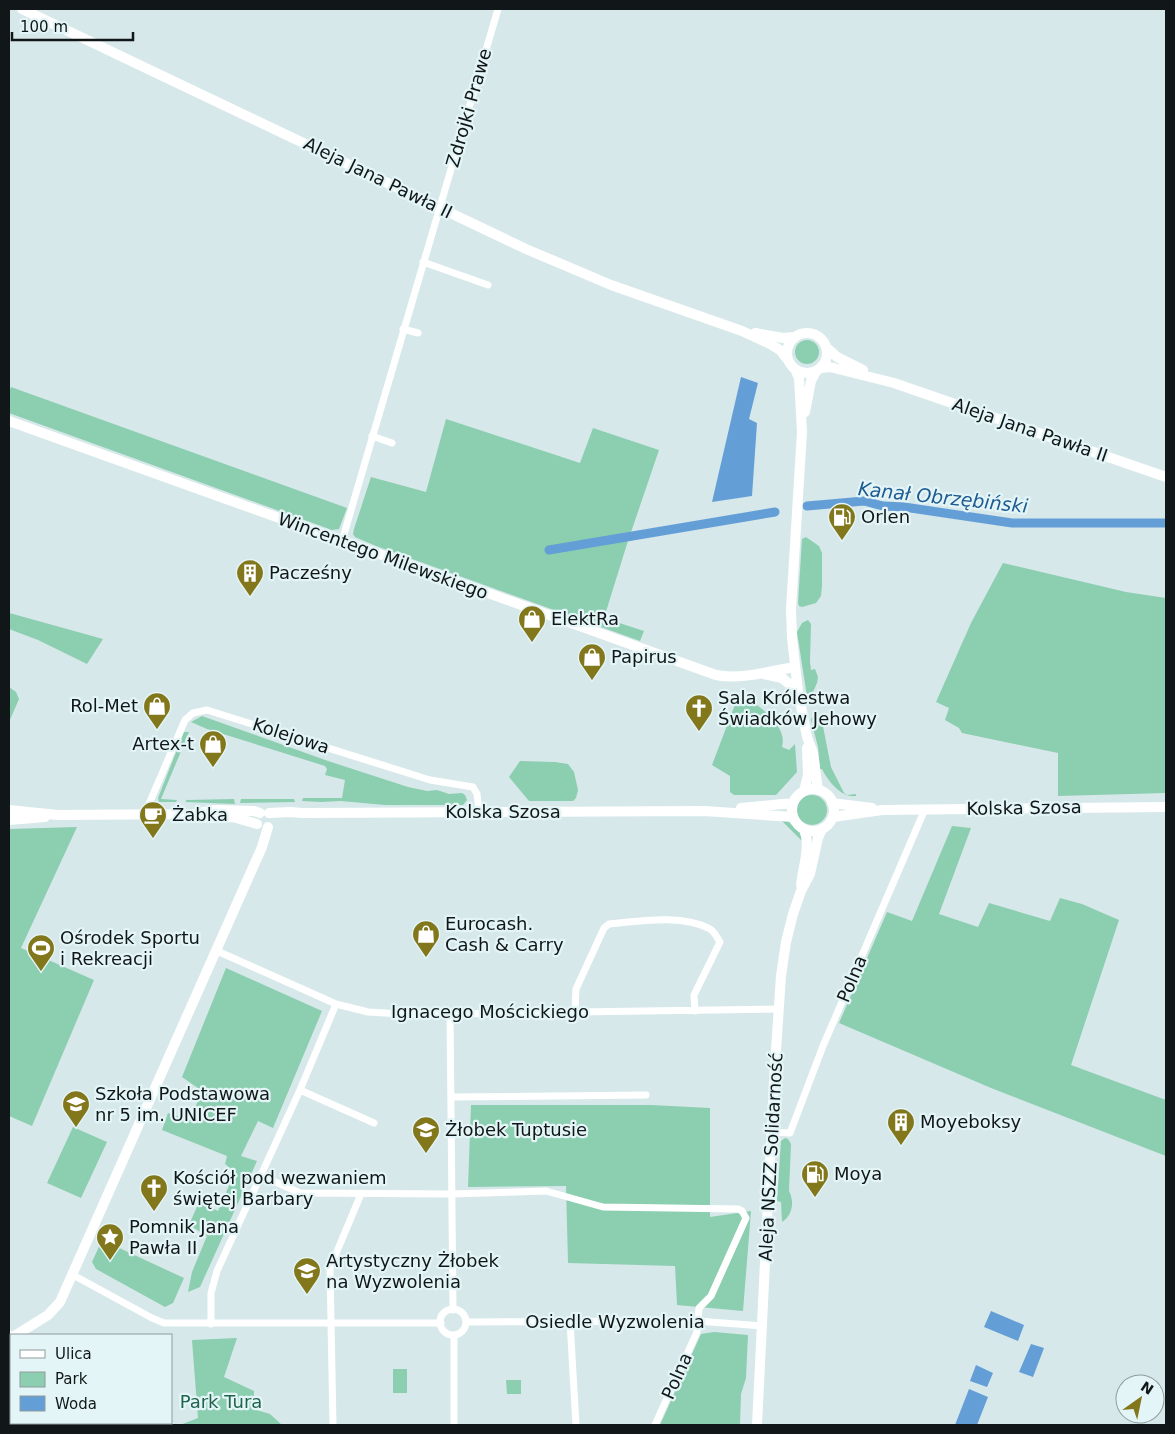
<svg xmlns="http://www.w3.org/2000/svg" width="1175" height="1434" font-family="'DejaVu Sans',sans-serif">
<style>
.green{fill:#8cceb0}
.water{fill:#649ed6}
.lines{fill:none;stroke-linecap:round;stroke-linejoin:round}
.canal{stroke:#649ed6;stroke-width:9}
.street{stroke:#fff;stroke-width:7}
.secondary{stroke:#fff;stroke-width:10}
.labels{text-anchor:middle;stroke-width:4.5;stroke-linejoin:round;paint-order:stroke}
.street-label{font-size:18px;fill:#111718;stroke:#e4f5f7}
.poi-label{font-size:18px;fill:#111718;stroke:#e4f5f7;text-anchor:start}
.park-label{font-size:18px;fill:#20644a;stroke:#e4f5f7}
.water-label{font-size:19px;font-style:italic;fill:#1d5b90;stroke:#e4f5f7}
</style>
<rect width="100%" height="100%" fill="#d7e8ea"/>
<path class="green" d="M795 352a12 12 0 1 1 24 0a12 12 0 1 1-24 0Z
M11,387l336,121 -8,21 -7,1 -323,-117v-21z
M446,419l134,44 13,-35 66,22 -32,94 -23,74 40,13 -4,10 -264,-95 -21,-9 -2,-3 1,-5 17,-52 55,15z
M806,537l13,9 3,7v33l-1,10 -5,7 -14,4 -3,-1 -1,-3 4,-64z
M1003,563l123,29 40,6v195l-108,3v-43l-96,-20 -3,-5 -14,-8 4,-12 -13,-6 35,-79z
M9,613l4,1 90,25 -16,25 -49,-24 -29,-11z
M808,620l3,4 -1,38 1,8 4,-1 3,8 -1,6 -9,20 -11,-71 5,-9z
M9,687l7,5 3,7 -10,23z
M739,694c15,7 39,25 43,41 1,3 1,8 0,12l7,3 6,-6 2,28 -21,23h-42l-4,-3v-16l-18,-11z
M202,716l126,45 80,26 19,4 10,-1 12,4 13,-1 3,2 2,5 -4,5h-78l-44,-4 -20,1 -19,-1 1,-3h39l3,-18 -20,-5 2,-6 -2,-3 -118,-37 -16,-7z
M821,716l10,51 13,26 3,2 9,-1v2c-15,2 -28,-15 -34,-27h-2l-2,-22 -7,-27 1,-3z
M184,732h5l-28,67 16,1 -1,2h-17l-1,-4z
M520,761l35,1 13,2 6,8 4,18 -2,8 -3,3h-44l-20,-24z
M797 810a15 15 0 1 1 30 0a15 15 0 1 1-30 0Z
M234,799l1,5 -49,-2v-2z
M241,799h53l1,3 -55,1z
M787,820l13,13 3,9 -21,-21z
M952,826l19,2 -32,86 39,13 11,-24 61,18 10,-23 22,6 37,16 -48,145 95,35v56l-175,-68 -152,-65 48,-111 25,9z
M77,827l-56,121 73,32 -62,146 -23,-10v-287z
M226,968l96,43 -49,117 -15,-7 -17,35 16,5 -57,126 -12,5 4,-20 15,-36 -18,-11 10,-23 19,9 17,-39 -10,-8 2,-8 -65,-26 6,-17 22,7 12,-29 -20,-14z
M471,1105h180l59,3v109l41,-6 -8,100 -66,-6 -2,-39 -107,-3 -2,-77 -98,1z
M73,1127l34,15 -26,56 -34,-15z
M785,1138l3,1 3,5 -2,47c6,11 3,25 -7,31l-1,-20 -4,-1 4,-60z
M102,1240l82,38 -11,25 -8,4 -69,-38 -4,-7z
M714,1332l34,3 -2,43 -5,16 -1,31h-80l41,-91z
M237,1338l-13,39 30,14 -1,18 17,5 12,11h-102l18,-7 -6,-78z
M393,1369h14v24h-14z
M506,1380h15v14h-14z"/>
<path class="water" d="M741,377l17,6 -9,36 8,4 -5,73 -40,6z
M991,1311l33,14 -6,16 -34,-14z
M1031,1344l13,4 -11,29 -14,-5z
M976,1365l17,8 -6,14 -17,-6z
M969,1389l19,8 -11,28h-22z"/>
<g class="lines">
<path class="canal" d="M807,506l57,-5 19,5 21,1 108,16h154
M549,550l226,-38"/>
<path class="street" d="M423,262l65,23
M403,329l15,4
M372,436l20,7
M342,541l156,-532
M150,814l-1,-10 36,-84 8,-7 14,-3 223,70 43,7 4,7 2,18
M215,950l121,54 32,8 34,2h48l328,-5
M575,1011l1,-22 28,-61 5,-4c31,-3 74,-10 101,5 5,3 7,9 10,13l-26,53 1,16
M450,1014l3,296
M300,1090l74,33
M451,1097l195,-2
M772,1132l18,1 33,-87 102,-237
M260,1175l40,18 152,1 94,-3 57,16 135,2 4,2 4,7 -35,78 -12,12 -2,24 -42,93
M73,1275l79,43 12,5h277
M440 1322a13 13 0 1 1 26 0a13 13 0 1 1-26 0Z
M570,1321l6,104
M466,1322l231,-1 66,5
M211,1324v-31l6,-22 83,-181 36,-86
M9,1334l2,4
M454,1335v90
M333,1425l-3,-157 31,-74"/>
<path class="secondary" d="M22,9l504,240 85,36 131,46 28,13 10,6 7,9
M787 353a20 20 0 1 1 40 0a20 20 0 1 1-40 0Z
M755,333l28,5 12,-1
M827,348l10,9 26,13
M821,368l9,-1 64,16 272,94
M795,369l4,9 3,54 -11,177 1,29 6,53 9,46 6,16 5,37
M805,412l6,-31 5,-10
M9,421l707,254c26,5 53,-4 79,-8
M764,674l18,4 16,13
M792 810a21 21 0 1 1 42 0a21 21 0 1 1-42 0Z
M804,791l4,-16 -1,-27
M832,803l40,5
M741,808l52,-5
M9,810l49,5 136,-1 20,-4 40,1 6,2
M269,813l21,-1 12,1 402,-2 89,6
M198,815l9,3 26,-1 24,7
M833,817l49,-7 284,-3
M9,820l36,-3
M801,885c2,-19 10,-38 3,-56
M16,1335l32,-20 12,-13 202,-455 6,-20
M757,1425l17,-345 7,-104 5,-34 7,-28 8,-23 9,-17 8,-36 4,-9"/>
</g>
<defs>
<g id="fuel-pin" transform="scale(1.4375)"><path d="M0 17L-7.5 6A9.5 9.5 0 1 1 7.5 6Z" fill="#83771b" stroke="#e4f5f7"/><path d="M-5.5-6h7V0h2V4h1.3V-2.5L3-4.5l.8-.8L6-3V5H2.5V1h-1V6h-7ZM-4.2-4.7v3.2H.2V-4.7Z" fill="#fff"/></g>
<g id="building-pin" transform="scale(1.4375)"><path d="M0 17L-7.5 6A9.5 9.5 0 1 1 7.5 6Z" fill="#83771b" stroke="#e4f5f7"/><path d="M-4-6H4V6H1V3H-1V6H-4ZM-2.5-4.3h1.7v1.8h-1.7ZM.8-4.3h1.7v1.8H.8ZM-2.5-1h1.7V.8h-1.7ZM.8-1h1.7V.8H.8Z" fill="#fff"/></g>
<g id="shop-pin" transform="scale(1.4375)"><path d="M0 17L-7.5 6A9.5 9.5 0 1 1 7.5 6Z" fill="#83771b" stroke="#e4f5f7"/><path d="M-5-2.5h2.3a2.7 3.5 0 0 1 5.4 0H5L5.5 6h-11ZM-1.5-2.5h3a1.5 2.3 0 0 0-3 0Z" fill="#fff"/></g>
<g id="church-pin" transform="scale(1.4375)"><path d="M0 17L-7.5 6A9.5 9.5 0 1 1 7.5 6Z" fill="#83771b" stroke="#e4f5f7"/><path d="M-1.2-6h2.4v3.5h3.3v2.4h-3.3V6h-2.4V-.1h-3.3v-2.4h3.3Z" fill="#fff"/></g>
<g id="cafe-pin" transform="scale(1.4375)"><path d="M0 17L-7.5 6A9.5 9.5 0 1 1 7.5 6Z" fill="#83771b" stroke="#e4f5f7"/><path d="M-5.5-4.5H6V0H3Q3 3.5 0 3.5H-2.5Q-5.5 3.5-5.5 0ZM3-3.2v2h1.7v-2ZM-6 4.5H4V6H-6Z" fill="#fff"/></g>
<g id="stadium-pin" transform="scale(1.4375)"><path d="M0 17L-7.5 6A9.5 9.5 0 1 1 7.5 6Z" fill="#83771b" stroke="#e4f5f7"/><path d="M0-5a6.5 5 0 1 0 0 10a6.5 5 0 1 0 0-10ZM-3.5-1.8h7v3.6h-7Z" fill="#fff"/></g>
<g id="school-pin" transform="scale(1.4375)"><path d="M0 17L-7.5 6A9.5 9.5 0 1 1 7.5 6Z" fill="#83771b" stroke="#e4f5f7"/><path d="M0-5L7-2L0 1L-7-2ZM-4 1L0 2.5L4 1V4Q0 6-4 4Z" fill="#fff"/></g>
<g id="sight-pin" transform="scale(1.4375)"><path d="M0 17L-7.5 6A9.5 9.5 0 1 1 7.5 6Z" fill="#83771b" stroke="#e4f5f7"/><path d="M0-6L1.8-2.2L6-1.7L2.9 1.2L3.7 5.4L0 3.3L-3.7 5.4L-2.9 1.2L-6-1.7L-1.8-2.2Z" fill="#fff"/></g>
</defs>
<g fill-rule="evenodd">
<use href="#fuel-pin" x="842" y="517"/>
<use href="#building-pin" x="250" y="573"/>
<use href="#shop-pin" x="532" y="619"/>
<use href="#shop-pin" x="592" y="657"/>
<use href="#shop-pin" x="157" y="706"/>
<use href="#church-pin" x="699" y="708"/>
<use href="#shop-pin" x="213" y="744"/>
<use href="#cafe-pin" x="153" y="815"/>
<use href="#shop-pin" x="426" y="934"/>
<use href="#stadium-pin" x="41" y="948"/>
<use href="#school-pin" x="76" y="1104"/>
<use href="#building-pin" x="901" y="1122"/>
<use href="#school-pin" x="426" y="1130"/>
<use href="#fuel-pin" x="815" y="1174"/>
<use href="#church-pin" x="154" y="1188"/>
<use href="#sight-pin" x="110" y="1237"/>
<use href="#school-pin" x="307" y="1271"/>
</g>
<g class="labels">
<g class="street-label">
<text transform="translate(469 108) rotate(-74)" y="6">Zdrojki Prawe</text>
<text transform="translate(378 178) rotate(26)" y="6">Aleja Jana Pawła II</text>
<text transform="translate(1030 430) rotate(19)" y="6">Aleja Jana Pawła II</text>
<text transform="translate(383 556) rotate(20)" y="6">Wincentego Milewskiego</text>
<text transform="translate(291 736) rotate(18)" y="6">Kolejowa</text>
<text transform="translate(1024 808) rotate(-1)" y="6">Kolska Szosa</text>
<text x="503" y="818">Kolska Szosa</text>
<text transform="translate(852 979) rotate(-67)" y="6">Polna</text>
<text x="490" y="1018">Ignacego Mościckiego</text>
<text transform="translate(771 1157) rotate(-87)" y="6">Aleja NSZZ Solidarność</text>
<text x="615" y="1328">Osiedle Wyzwolenia</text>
<text transform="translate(677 1376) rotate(-66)" y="6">Polna</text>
</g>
<g class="poi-label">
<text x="861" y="523">Orlen</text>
<text x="269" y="579">Pacześny</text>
<text x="551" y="625">ElektRa</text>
<text x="611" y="663">Papirus</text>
<text x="718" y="704">Sala Królestwa<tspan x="718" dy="21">Świadków Jehowy</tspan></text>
<text x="138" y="712" text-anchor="end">Rol-Met</text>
<text x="194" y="750" text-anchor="end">Artex-t</text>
<text x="172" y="821">Żabka</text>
<text x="445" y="930">Eurocash.<tspan x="445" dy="21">Cash &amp; Carry</tspan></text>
<text x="60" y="944">Ośrodek Sportu<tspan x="60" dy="21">i Rekreacji</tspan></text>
<text x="95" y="1100">Szkoła Podstawowa<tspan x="95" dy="21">nr 5 im. UNICEF</tspan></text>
<text x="920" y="1128">Moyeboksy</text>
<text x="445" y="1136">Żłobek Tuptusie</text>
<text x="834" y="1180">Moya</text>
<text x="173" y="1184">Kościół pod wezwaniem<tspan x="173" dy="21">świętej Barbary</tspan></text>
<text x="129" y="1233">Pomnik Jana<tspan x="129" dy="21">Pawła II</tspan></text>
<text x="326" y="1267">Artystyczny Żłobek<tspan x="326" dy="21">na Wyzwolenia</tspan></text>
</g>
<g class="park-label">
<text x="221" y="1408">Park Tura</text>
</g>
<g class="water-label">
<text transform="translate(943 497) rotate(6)" y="7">Kanał Obrzębiński</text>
</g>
</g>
<rect width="1175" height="1434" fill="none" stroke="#111718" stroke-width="20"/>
<rect x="10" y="1334" width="162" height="90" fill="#e4f5f7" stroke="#909c9e"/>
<rect x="20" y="1350" width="25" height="8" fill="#ffffff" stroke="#909c9e"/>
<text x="55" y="1359" font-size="15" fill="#111718">Ulica</text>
<rect x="20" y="1372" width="25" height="15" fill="#8cceb0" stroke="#909c9e"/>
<text x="55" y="1384" font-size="15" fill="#111718">Park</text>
<rect x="20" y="1396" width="25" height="15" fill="#649ed6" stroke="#909c9e"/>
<text x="55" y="1409" font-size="15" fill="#111718">Woda</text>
<g transform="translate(1140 1399) rotate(33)"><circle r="24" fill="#e4f5f7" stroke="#909c9e"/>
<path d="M0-4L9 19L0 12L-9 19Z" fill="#83771b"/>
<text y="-8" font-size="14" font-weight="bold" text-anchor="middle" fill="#111718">N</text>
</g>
<path d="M12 32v8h121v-8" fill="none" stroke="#111718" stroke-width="2.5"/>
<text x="20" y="32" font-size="15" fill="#111718" stroke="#e4f5f7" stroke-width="4" paint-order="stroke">100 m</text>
</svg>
